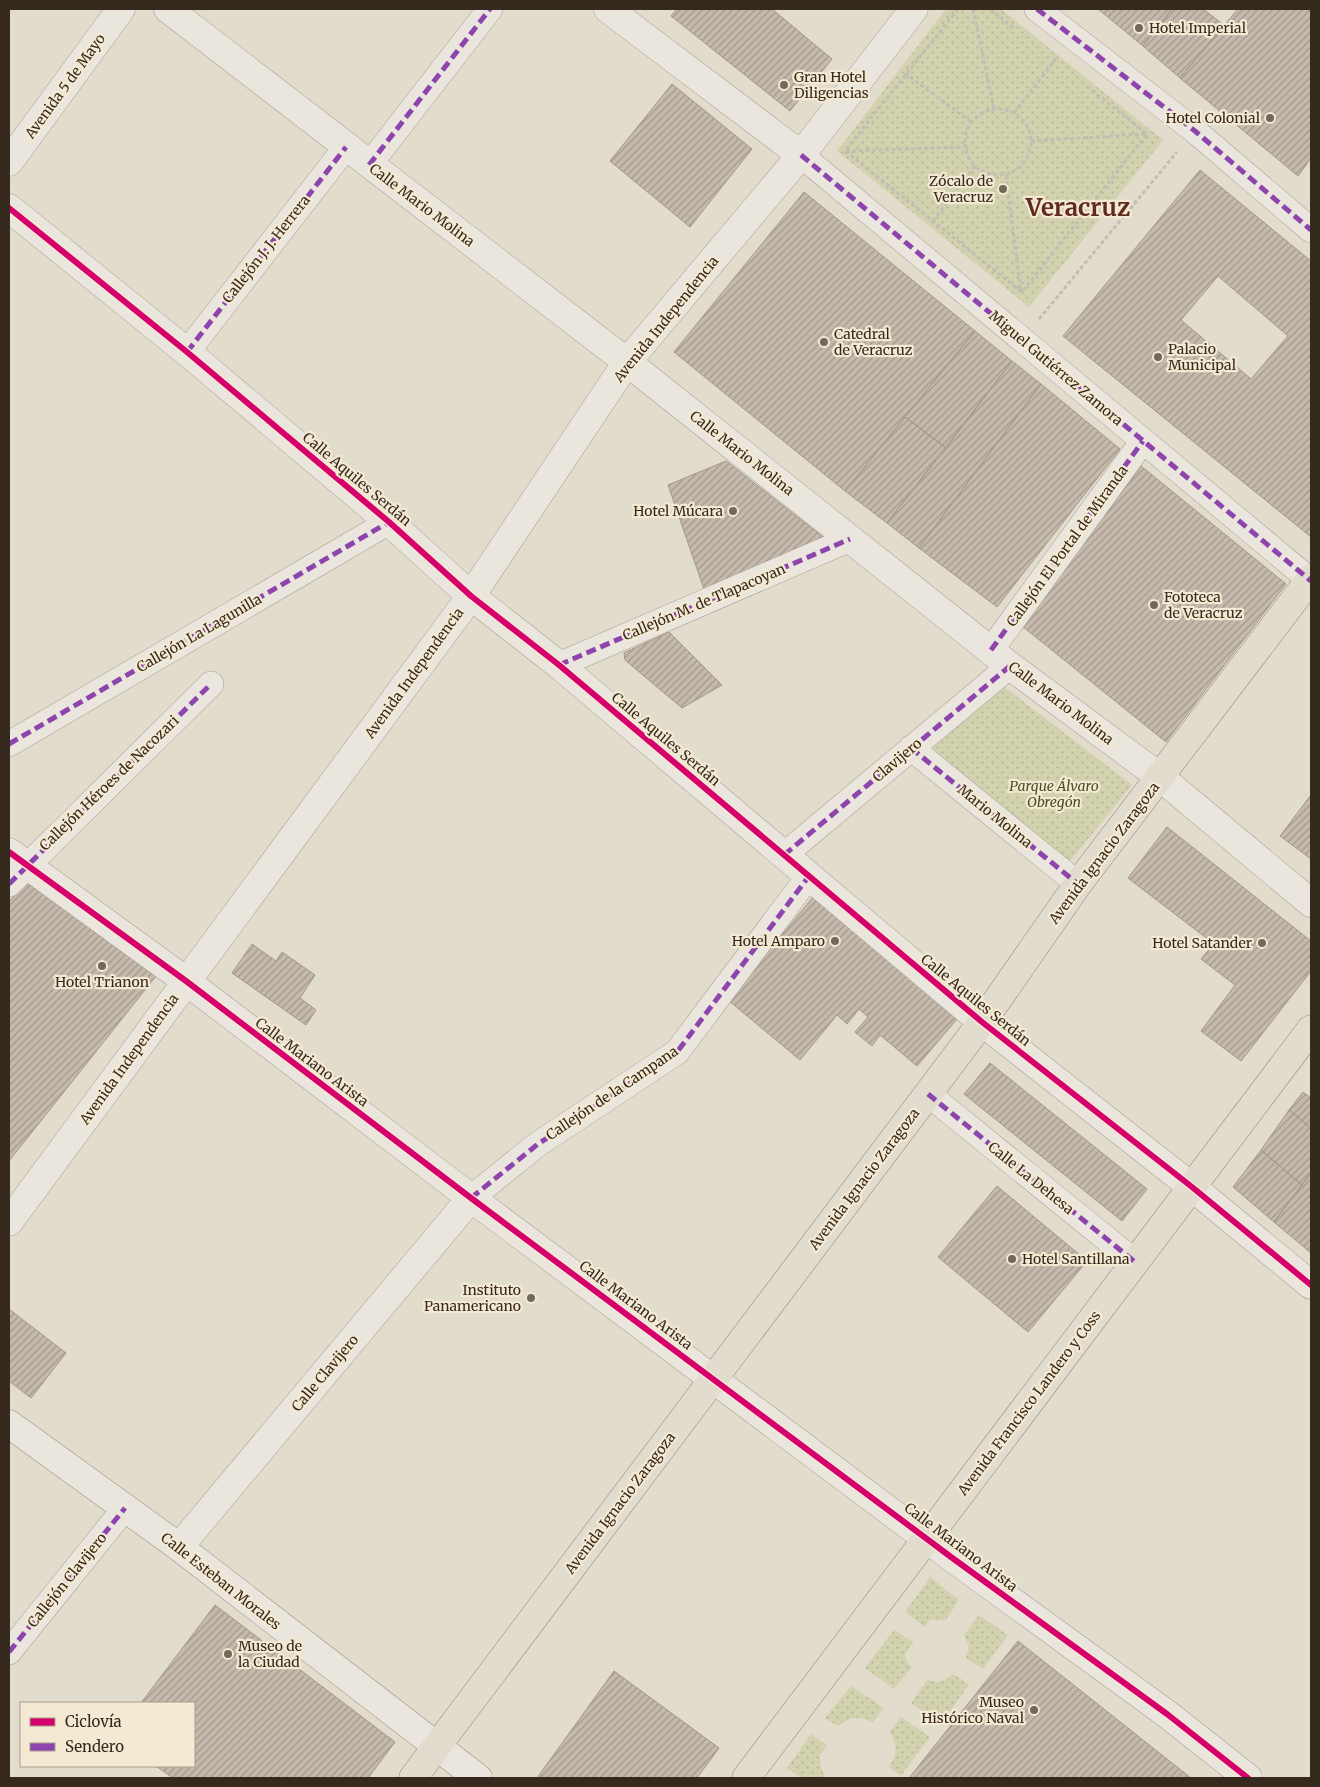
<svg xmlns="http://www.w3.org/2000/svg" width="1320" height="1787" font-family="Merriweather,serif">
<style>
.green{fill:url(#green-dots)}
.building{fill:url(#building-hatch);stroke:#a2978b;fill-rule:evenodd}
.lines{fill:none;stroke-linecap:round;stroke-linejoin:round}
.pedestrian-casing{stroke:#a7a195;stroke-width:26}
.minor-casing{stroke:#a7a195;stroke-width:29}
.tertiary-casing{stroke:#a7a195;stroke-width:29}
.secondary-casing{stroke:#979085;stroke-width:29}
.primary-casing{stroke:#8d867c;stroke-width:29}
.path{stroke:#c3bdb4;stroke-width:3;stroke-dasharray:4 2.5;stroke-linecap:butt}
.pedestrian{stroke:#eae6dd;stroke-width:25}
.minor{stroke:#eae6dd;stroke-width:28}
.tertiary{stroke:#eae6dd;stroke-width:28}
.secondary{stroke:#eae6dd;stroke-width:28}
.primary{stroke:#e2dccf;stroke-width:28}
.quiet{stroke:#8e44ad;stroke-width:5;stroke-dasharray:10 5;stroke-linecap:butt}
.cycleway-casing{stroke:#f4e9d2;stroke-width:9}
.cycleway{stroke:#d6006c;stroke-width:6}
.poi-dot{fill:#72685b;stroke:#f4e9d2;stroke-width:2}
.labels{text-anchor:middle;stroke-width:4.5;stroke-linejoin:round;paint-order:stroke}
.poi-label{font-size:14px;fill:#36291e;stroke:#f4e9d2;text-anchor:start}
.street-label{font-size:14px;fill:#36291e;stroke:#f4e9d2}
.park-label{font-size:14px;font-style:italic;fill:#475125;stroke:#f4e9d2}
.town-label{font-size:24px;font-weight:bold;fill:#602b1f;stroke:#f4e9d2}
</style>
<defs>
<pattern id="green-dots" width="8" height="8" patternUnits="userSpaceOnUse" patternTransform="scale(1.25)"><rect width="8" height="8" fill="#d2d2af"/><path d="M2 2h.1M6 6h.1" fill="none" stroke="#b5b496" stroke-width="1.8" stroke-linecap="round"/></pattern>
<pattern id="building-hatch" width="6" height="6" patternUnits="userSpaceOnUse" patternTransform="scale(1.25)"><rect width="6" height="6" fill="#c6baad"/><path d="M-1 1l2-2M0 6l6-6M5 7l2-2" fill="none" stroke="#a2978c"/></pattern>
</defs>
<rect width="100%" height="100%" fill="#e2dccc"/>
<path class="green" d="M946,9h55l162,131 -134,167 -192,-156z
M994,679l138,106 -70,86 -151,-123z
M930,1577l29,23 -13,20h-16l-5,7 -20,-15z
M979,1615l29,20 -25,34 -17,-11 3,-12 -5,-11z
M894,1630l19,12 -8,13 2,7 5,5 -18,22 -29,-21z
M953,1674l16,10 -27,40 -31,-21 17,-24c11,6 16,2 25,-5z
M851,1686l33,22 -11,14c-15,-6 -23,-6 -35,4l-13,-8z
M901,1717l29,20 -29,39 -12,-9c9,-14 8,-21 1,-36z
M811,1734l16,12 -7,9 1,13 5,10h-25l-14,-10z"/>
<path class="building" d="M677,9h95l60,50 -42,52 -119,-95z
M1098,9h74l-29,37z
M1172,9h31l21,16 -44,53 -37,-32z
M1238,9h73v149l-13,18 -118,-98z
M672,84l80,65 -62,78 -80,-66z
M1200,170l111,91v276l-248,-201zM1218,276l70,60 -37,43 -70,-59z
M804,192l171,139 -130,160 -171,-139z
M975,331l37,30 -66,87 -41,-31z
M1012,361l29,23 -122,164 -32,-25z
M1041,384l79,65 -123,158 -78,-59z
M905,417l41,31 -59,75 -42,-32z
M726,461l97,76 1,4 -119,51 -37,-107z
M1141,466l145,118 -120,158 -144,-116z
M669,632l53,53 -40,23 -57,-48 -1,-7z
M1311,795v64l-31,-23z
M1167,827l144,114v30l-70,90 -40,-30 34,-46 -34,-26 13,-15 -86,-66z
M26,881l130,95 -147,185v-259z
M813,897l145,121 -41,48 -37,-31 -8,11 -17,-14 13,-15 -9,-8 -12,15 -10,-9 -37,45 -72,-60z
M252,944l24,17 6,-9 33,23 -15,23 16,12 -10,15 -74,-52z
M990,1063l157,126 -25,32 -158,-127z
M1303,1092l8,6v30l-22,-18z
M1289,1110l22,18v45l-9,12 -41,-35z
M1261,1150l41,35 -28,37 -41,-35z
M1311,1173v80l-37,-31z
M997,1186l90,75 -59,71 -90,-75z
M9,1309l57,44 -35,45 -22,-17z
M215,1605l180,137 -27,36h-195l-17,-12h38v-63h-53z
M1018,1641l173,137h-282z
M614,1671l105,77 -22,30h-160z"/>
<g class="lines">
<g class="pedestrian-casing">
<path id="pedestrian" d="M1037,9l158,122 116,99
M801,155l510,426
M369,165l121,-156
M187,352l159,-205
M991,650l152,-209
M559,665l291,-126
M9,744l380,-222
M911,748l167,136
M784,855l226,-189
M9,884l202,-200
M928,1094l207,168
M471,1198l67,-54 139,-92 132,-176
M9,1652l116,-144"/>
</g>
<g class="minor-casing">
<path id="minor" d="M168,9l459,353 383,304 150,111 151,126
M608,9l193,146
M9,208l178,144 202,170 82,74 88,69 423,357 210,165 119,98
M9,852l177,129 285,217 480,359 216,157 81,64
M179,1547l292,-349"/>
</g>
<g class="tertiary-casing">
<path id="tertiary" d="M9,162l112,-153
M9,1222l462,-626 156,-234 174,-207 113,-146"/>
</g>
<g class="secondary-casing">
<path id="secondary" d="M9,1424l170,123 299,231"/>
</g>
<g class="primary-casing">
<path id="primary" d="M413,1778l569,-756 96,-138 233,-306
M746,1778l565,-749"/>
</g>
<path class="path" d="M958,9l-113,142 177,141 125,-158
M973,9l21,100
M990,9l25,20
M905,73l66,49
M1087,86l60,48
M965 142a33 33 0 1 1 66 0a33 33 0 1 1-66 0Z
M1014,113l42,-54
M1031,141l115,-7
M846,151l119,-4
M1006,175l15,117
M933,221l42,-55
M1039,319l138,-167"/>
<use href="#pedestrian" class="pedestrian"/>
<use href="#minor" class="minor"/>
<use href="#tertiary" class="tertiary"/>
<use href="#secondary" class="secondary"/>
<use href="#primary" class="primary"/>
<path class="quiet" d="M1037,9l158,122 116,99
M801,155l510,426
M369,165l121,-156
M187,352l159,-205
M991,650l152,-209
M559,665l291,-126
M9,744l380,-222
M911,748l167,136
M784,855l226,-189
M9,884l202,-200
M928,1094l207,168
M471,1198l67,-54 139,-92 132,-176
M9,1652l116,-144"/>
<g class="cycleway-casing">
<path id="cycleway" d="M9,208l178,144 202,170 82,74 88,69 423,357 210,165 119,98
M9,852l177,129 285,217 480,359 216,157 81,64"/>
</g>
<use href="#cycleway" class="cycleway"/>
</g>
<g class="poi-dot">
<circle cx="1139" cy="28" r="5"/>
<circle cx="784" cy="85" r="5"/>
<circle cx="1270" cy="118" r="5"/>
<circle cx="1003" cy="189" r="5"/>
<circle cx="824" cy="342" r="5"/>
<circle cx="1158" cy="357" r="5"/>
<circle cx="733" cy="511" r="5"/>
<circle cx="1154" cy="605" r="5"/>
<circle cx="835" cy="941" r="5"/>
<circle cx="1262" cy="943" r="5"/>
<circle cx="102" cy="966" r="5"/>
<circle cx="1012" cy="1259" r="5"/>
<circle cx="531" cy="1298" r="5"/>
<circle cx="228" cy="1654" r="5"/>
<circle cx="1034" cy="1710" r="5"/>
</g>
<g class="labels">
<g class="poi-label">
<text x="1149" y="33">Hotel Imperial</text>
<text x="794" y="82">Gran Hotel<tspan x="794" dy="16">Diligencias</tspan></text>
<text x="1260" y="123" text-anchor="end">Hotel Colonial</text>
<text x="993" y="186" text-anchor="end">Zócalo de<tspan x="993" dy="16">Veracruz</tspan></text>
<text x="834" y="339">Catedral<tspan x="834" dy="16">de Veracruz</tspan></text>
<text x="1168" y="354">Palacio<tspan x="1168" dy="16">Municipal</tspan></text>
<text x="723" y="516" text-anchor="end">Hotel Múcara</text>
<text x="1164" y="602">Fototeca<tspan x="1164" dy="16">de Veracruz</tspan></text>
<text x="825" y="946" text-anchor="end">Hotel Amparo</text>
<text x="1252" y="948" text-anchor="end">Hotel Satander</text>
<text x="102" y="987" text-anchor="middle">Hotel Trianon</text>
<text x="1022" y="1264">Hotel Santillana</text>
<text x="521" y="1295" text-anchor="end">Instituto<tspan x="521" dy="16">Panamericano</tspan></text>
<text x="238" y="1651">Museo de<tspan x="238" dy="16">la Ciudad</tspan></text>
<text x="1024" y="1707" text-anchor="end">Museo<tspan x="1024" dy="16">Histórico Naval</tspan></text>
</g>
<g class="street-label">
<text transform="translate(65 86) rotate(-54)" y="5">Avenida 5 de Mayo</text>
<text transform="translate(422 205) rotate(37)" y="5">Calle Mario Molina</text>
<text transform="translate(266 249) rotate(-52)" y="5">Callejón J. J. Herrera</text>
<text transform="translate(666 319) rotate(-51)" y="5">Avenida Independencia</text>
<text transform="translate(1056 368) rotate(40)" y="5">Miguel Gutiérrez Zamora</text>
<text transform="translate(742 453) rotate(38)" y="5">Calle Mario Molina</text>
<text transform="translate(357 479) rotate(40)" y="5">Calle Aquiles Serdán</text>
<text transform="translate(1067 546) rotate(-54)" y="5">Callejón El Portal de Miranda</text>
<text transform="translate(704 602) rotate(-23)" y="5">Callejón M. de Tlapacoyan</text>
<text transform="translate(199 633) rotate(-30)" y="5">Callejón La Lagunilla</text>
<text transform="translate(414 673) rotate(-54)" y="5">Avenida Independencia</text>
<text transform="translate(1061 703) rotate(37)" y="5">Calle Mario Molina</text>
<text transform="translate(666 739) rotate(40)" y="5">Calle Aquiles Serdán</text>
<text transform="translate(897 760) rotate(-40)" y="5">Clavijero</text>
<text transform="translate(109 783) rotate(-44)" y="5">Callejón Héroes de Nacozari</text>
<text transform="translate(995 816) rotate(39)" y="5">Mario Molina</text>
<text transform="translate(1104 853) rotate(-53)" y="5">Avenida Ignacio Zaragoza</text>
<text transform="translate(976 1000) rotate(39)" y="5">Calle Aquiles Serdán</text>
<text transform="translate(129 1059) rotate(-54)" y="5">Avenida Independencia</text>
<text transform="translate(312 1062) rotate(37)" y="5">Calle Mariano Arista</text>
<text transform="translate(612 1093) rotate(-34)" y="5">Callejón de la Campana</text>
<text transform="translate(1031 1178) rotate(39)" y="5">Calle La Dehesa</text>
<text transform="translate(864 1179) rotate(-53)" y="5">Avenida Ignacio Zaragoza</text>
<text transform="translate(636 1305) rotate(37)" y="5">Calle Mariano Arista</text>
<text transform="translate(325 1373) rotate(-50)" y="5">Calle Clavijero</text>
<text transform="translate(1029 1403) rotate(-53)" y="5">Avenida Francisco Landero y Coss</text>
<text transform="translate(620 1503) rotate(-53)" y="5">Avenida Ignacio Zaragoza</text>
<text transform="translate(961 1547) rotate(37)" y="5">Calle Mariano Arista</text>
<text transform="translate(67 1580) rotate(-51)" y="5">Callejón Clavijero</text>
<text transform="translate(221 1581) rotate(38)" y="5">Calle Esteban Morales</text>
</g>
<g class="park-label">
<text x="1054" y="791">Parque Álvaro<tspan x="1054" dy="16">Obregón</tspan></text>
</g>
<g class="town-label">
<text x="1078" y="216">Veracruz</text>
</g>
</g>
<rect width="1320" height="1787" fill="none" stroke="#36291e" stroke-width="20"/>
<rect x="20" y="1702" width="175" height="65" fill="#f4e9d2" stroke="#a89c8a"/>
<rect x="30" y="1718" width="25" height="8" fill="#d6006c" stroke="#a89c8a"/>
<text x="65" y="1727" font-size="15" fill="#36291e">Ciclovía</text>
<rect x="30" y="1743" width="25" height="8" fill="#8e44ad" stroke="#a89c8a"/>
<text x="65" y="1752" font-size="15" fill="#36291e">Sendero</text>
</svg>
